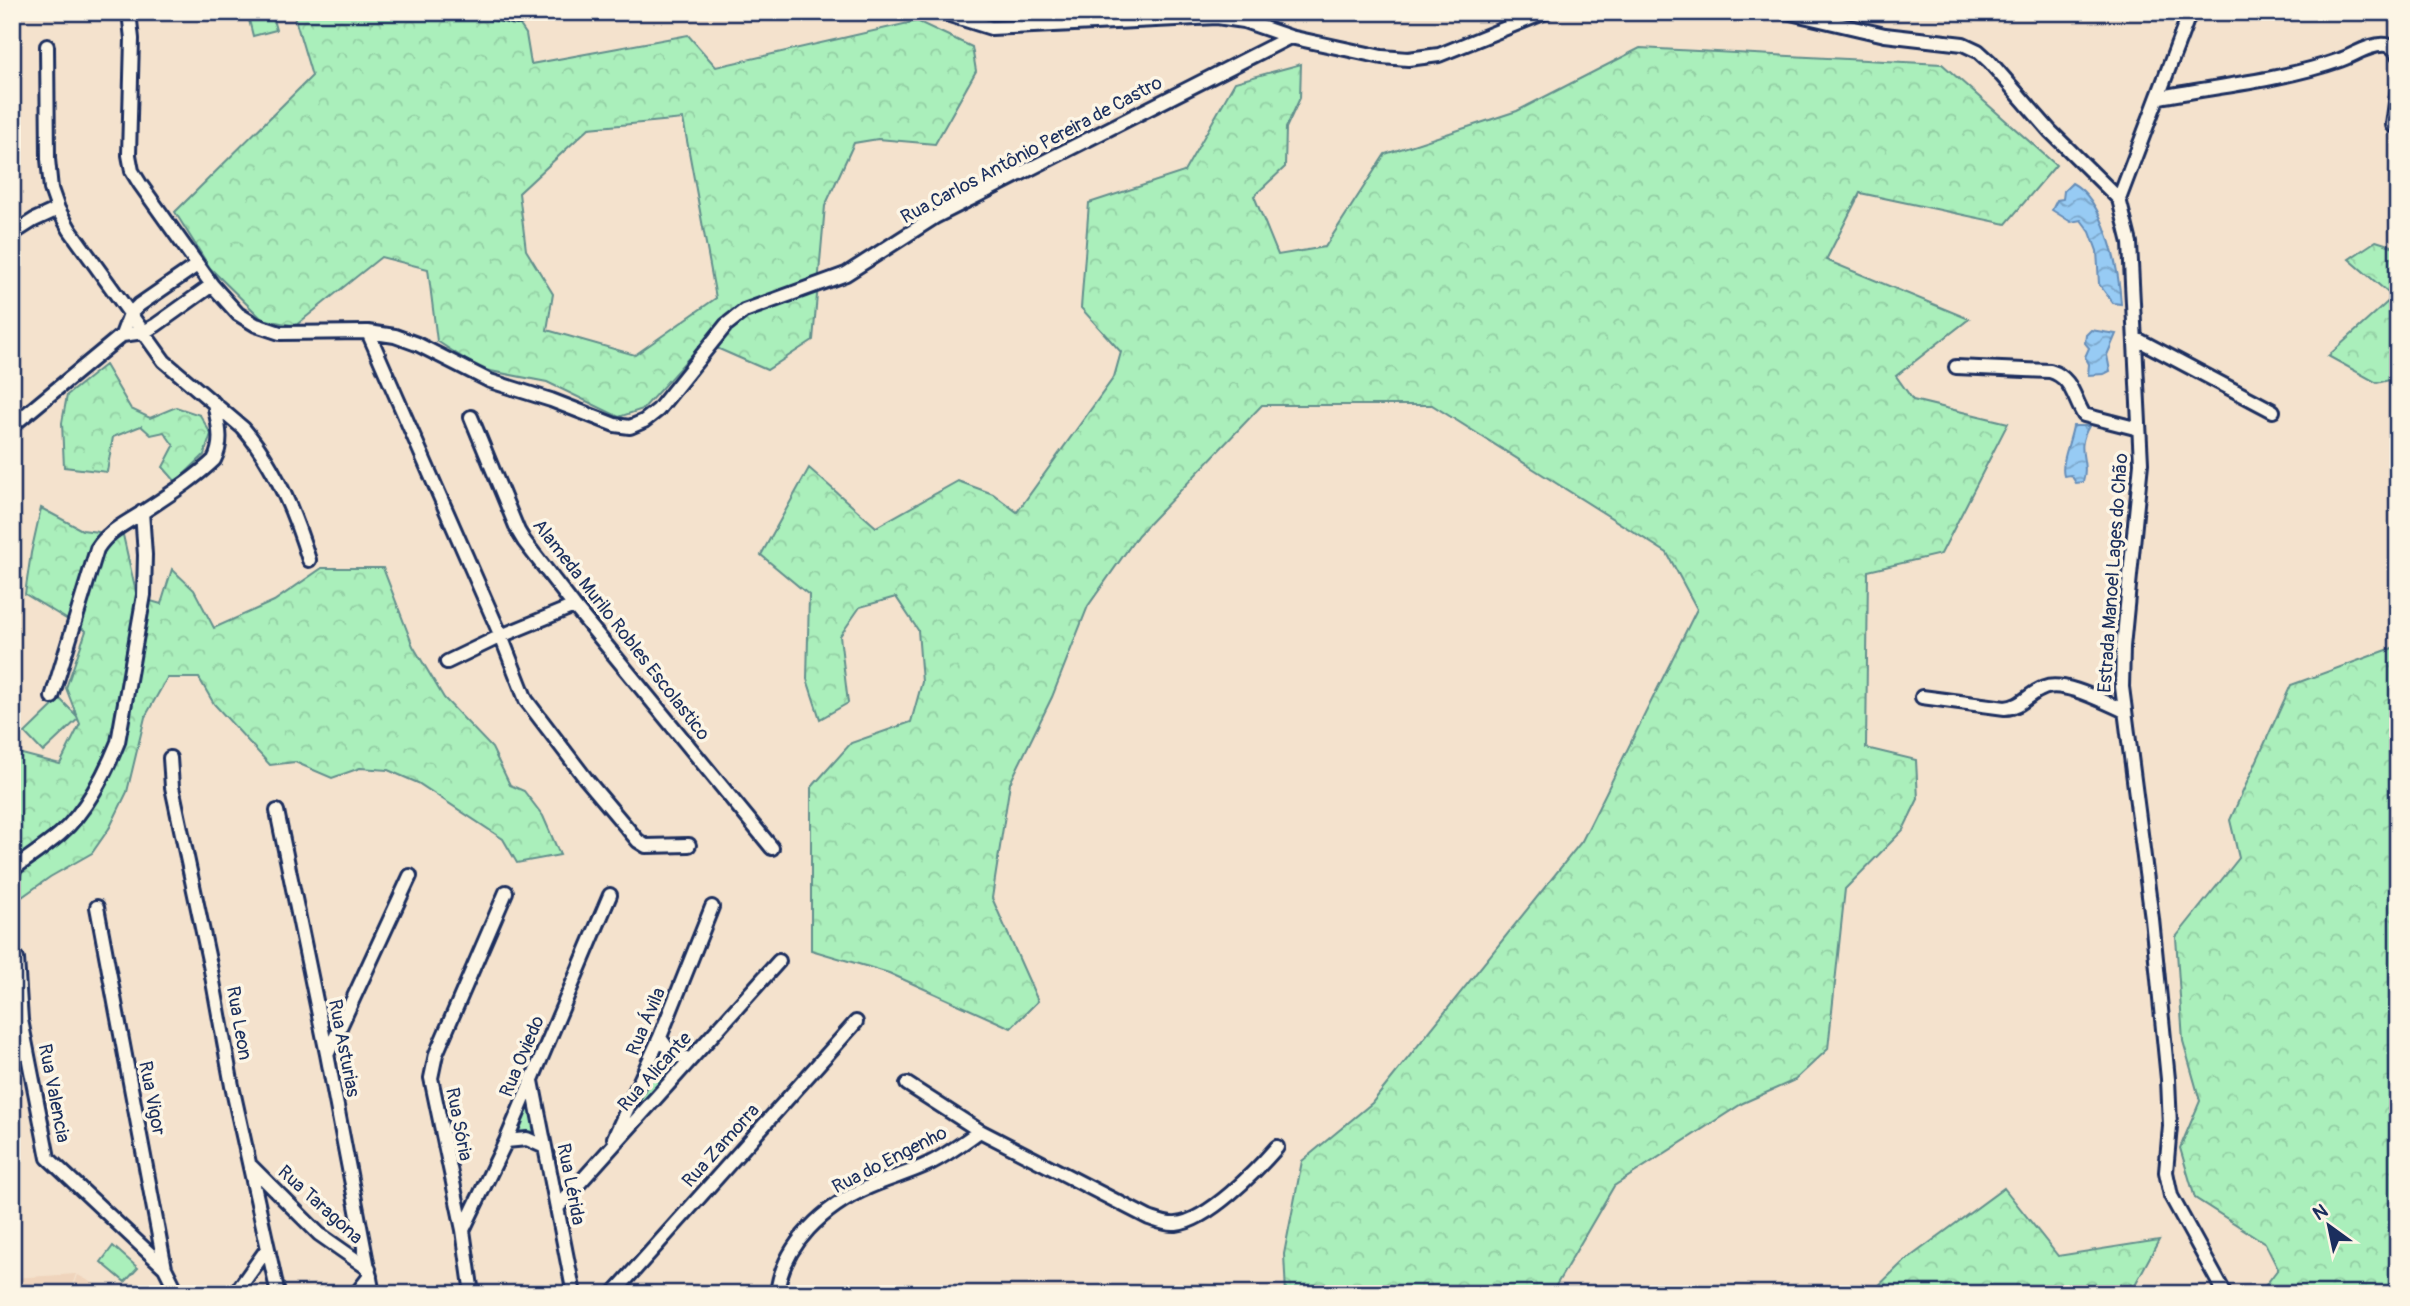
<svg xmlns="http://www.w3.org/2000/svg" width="2410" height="1306" font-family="Pangolin,sans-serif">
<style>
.built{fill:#efd4bc}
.green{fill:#aaefbb;stroke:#628f8c;stroke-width:2}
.forest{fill:url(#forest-crowns);stroke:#628f8c;stroke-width:2;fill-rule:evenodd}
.water{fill:url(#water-waves);stroke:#658db8;stroke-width:2}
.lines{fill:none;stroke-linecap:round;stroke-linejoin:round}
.minor-casing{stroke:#1b2f5e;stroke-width:18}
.minor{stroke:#fcf5e5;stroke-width:12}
.labels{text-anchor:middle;stroke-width:7;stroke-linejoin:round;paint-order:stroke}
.street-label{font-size:19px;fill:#1b2f5e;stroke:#fcf5e5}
</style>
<defs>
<pattern id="forest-crowns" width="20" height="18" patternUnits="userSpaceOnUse" patternTransform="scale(1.75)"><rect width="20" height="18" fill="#aaefbb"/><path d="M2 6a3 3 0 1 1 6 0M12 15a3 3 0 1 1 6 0" fill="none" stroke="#92cda3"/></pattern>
<pattern id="water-waves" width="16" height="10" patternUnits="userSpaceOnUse" patternTransform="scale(1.75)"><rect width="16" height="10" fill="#97cbf4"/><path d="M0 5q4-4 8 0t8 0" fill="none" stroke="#7aa5c9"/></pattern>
</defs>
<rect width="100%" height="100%" fill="#f4e2cd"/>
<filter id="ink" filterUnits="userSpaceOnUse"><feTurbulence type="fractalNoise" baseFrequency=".0143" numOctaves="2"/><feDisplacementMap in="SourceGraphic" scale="14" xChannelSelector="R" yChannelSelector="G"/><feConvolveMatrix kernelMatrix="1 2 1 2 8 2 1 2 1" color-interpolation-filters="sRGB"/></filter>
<g filter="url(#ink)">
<path class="built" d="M76,1274l-7,20h-57v-16z
M78,1275l33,18 1,1h-41z"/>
<path class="green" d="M247,12h24l5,18 -23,6z
M60,699l19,19 -36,34 -18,-19z
M658,1053l19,12 -48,55z
M528,1099l9,38 -20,-3z
M113,1246l25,22 -13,14 -24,-20z"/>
<path class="forest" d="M293,12h218l15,22 5,30 157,-29 28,32 201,-46 55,26 4,24 -41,73 -57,-5 -24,4 -29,63 -12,134 -46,30 -64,-28 -60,67 -24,8 -72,-35 -67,-13 -43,-28 -9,-72 -47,-12 -86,69 -33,-7 -52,-51 -35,-56 137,-136zM683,119l33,179 -81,57 -88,-25 6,-36 -27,-44 -7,-57 70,-65z
M1640,48l302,16 114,101 -50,59 -146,-31 -34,67 143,59 -73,57 17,24 95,23 -67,131 -73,17 -2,177 50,12 2,39 -15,31 -58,59 -17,160 -33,31 -52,23 -129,83 -63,108h-265l-2,-40 18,-93 70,-58 210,-262 115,-232 -30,-56 -235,-148h-170l-124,130 -50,71 -36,91 -42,86 -18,115 46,103 -27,27 -122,-55 -78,-23v-162l40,-45 60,-21 11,-40 -4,-52 -22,-33 -36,10 -20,29 8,67 -28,16 -13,-40 2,-84 -48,-40 48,-87 67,59 82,-46 35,13 24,18 97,-135 7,-25 -40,-44 8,-105 95,-31 51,-90 66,-18 -1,34 -14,30 -1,39 -31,29 24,59 47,-8 60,-93 132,-43z
M2376,241l22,7v130l-21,5 -49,-27 65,-59 -44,-38z
M105,365l26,44 19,9 26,-11 24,8 11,19 -7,21 -28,27 -13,-15 11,-21 -10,-14 -13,3 -10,-9 -28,11 -6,35 -43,-5 -2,-44 5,-28z
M41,508l41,22 41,5 14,62 24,7 11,-35 22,21 20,38 60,-27 48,-33h61l30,78 31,52 48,50 18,37 14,6 19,25 17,39 -43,8 -14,-24 -85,-56 -30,-13 -28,-2 -28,10 -37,-16 -25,3 -56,-61 -15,-26h-32l-22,39 -18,75 -17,35 -18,26 -42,24 -38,27v-182l6,31 42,11 20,-40 -14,-36 20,-57 -61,-37 6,-41z
M2398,646v648h-139l19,-25 -13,-26 -70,-45 -15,-50 20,-47 -17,-60 -7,-104 63,-79 -9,-38 61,-135z
M2004,1188l54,68 101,-16 -29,54h-260l32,-31z"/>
<path class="water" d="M2072,183c33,17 47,87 49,121l-8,-1 -14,-19 -2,-33 -7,-19 -9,-12 -10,2 -19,-12 5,-10 6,-1 1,-8z
M2091,330l25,4 -9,21 3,16 -6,3 -16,1 1,-11 -4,-7 4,-9 -4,-5 1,-8z
M2073,426h16c-15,26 1,33 -6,56l-7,1 -5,-8 -7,1c-4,-12 7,-36 9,-50z"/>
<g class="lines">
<g class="minor-casing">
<path id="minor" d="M129,12l3,27 -3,116 3,16 8,13 72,101 26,29 18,11 24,8 88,-1 27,4 22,8 73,37 61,19 64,25 15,2 14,-6 14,-11 68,-85 18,-14 102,-37 89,-57 355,-180
M493,12l24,5 15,-5
M940,12l51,16 226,-11 27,4 46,16 92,20 26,2 31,-4 107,-43
M1786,12l99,23 78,9 15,7 12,11 60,69 69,68 11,44 11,220 -18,184 -1,40 30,232 16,160 2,47 -4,46 5,24 54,98
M47,46l1,113 3,30 7,20 12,21 94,131 79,67c32,37 52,86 66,132
M2160,97c59,-11 123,-17 180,-37 14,-5 32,-17 46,-15 7,1 9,5 12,10
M2393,125l5,-38
M2119,199l71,-187
M12,234l22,-14 24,-11
M368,332l133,304 25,64 60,79 52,62 8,5 43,-1
M122,335l22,-3 12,-7 56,-40
M2135,338l138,73
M1956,367l94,4c23,7 23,27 34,44l55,14
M471,417l47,114 6,10 50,65 198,242
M12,426l110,-91 8,-21 9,-9 58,-40
M447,662l54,-26 73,-30
M52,697l45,-148c11,-18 28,-25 46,-37 24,-16 50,-32 71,-52 10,-19 4,-36 0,-57
M1922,697l83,11c17,-1 24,-15 39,-20 20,-8 60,14 79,22
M170,758l2,29 38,178 22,121 46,208
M277,811l50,243 46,240
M12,870c16,-12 33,-23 48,-36 25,-21 46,-62 58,-92l26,-147 1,-40 -3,-43
M97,907l68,361 13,26
M17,959l4,61 27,138 116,109
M660,1037c7,13 16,20 31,22
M328,1053l82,-177
M532,1081l42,213
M907,1084l73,47 169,87c9,3 18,7 27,6 32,-3 81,-54 101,-77
M614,1138l46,-101 52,-130
M506,1141l21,-2 18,8
M250,1165l69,69 50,35
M558,1207l221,-246
M463,1230l43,-89 104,-246
M235,1294l32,-45
M356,1294l14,-18
M472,1294l-9,-64 -32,-152 5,-24 70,-162
M613,1294l243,-272
M777,1294c5,-49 48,-88 92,-107 20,-9 41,-14 61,-24 17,-8 34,-21 50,-32"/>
</g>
<use href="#minor" class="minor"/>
</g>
</g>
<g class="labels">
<g class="street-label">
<text transform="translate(1031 149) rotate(-28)" y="7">Rua Carlos Antônio Pereira de Castro</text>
<text transform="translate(2112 573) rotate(-86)" y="7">Estrada Manoel Lages do Chão</text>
<text transform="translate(622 629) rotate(52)" y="7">Alameda Murilo Robles Escolastico</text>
<text transform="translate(645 1021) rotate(-67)" y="7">Rua Ávila</text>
<text transform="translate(240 1023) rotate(80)" y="7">Rua Leon</text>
<text transform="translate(345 1048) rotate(79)" y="7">Rua Asturias</text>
<text transform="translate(521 1056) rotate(-67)" y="7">Rua Oviedo</text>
<text transform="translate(654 1071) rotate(-48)" y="7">Rua Alicante</text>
<text transform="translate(55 1093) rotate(79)" y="7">Rua Valencia</text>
<text transform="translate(153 1098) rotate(79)" y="7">Rua Vigor</text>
<text transform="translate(460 1124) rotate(79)" y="7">Rua Sória</text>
<text transform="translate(720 1145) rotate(-48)" y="7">Rua Zamorra</text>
<text transform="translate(889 1159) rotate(-27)" y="7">Rua do Engenho</text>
<text transform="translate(572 1184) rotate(79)" y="7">Rua Lérida</text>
<text transform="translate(321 1204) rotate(42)" y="7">Rua Taragona</text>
</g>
</g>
<rect width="2410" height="1306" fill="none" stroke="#fcf5e5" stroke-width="42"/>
<rect x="21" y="21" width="2368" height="1264" fill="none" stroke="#1b2f5e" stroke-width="2.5" filter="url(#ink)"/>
<g transform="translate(2329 1226) rotate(327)" stroke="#fcf5e5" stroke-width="5" paint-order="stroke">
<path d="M0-5L12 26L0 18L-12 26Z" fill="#1b2f5e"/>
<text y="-10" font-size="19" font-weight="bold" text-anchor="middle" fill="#1b2f5e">N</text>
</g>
</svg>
